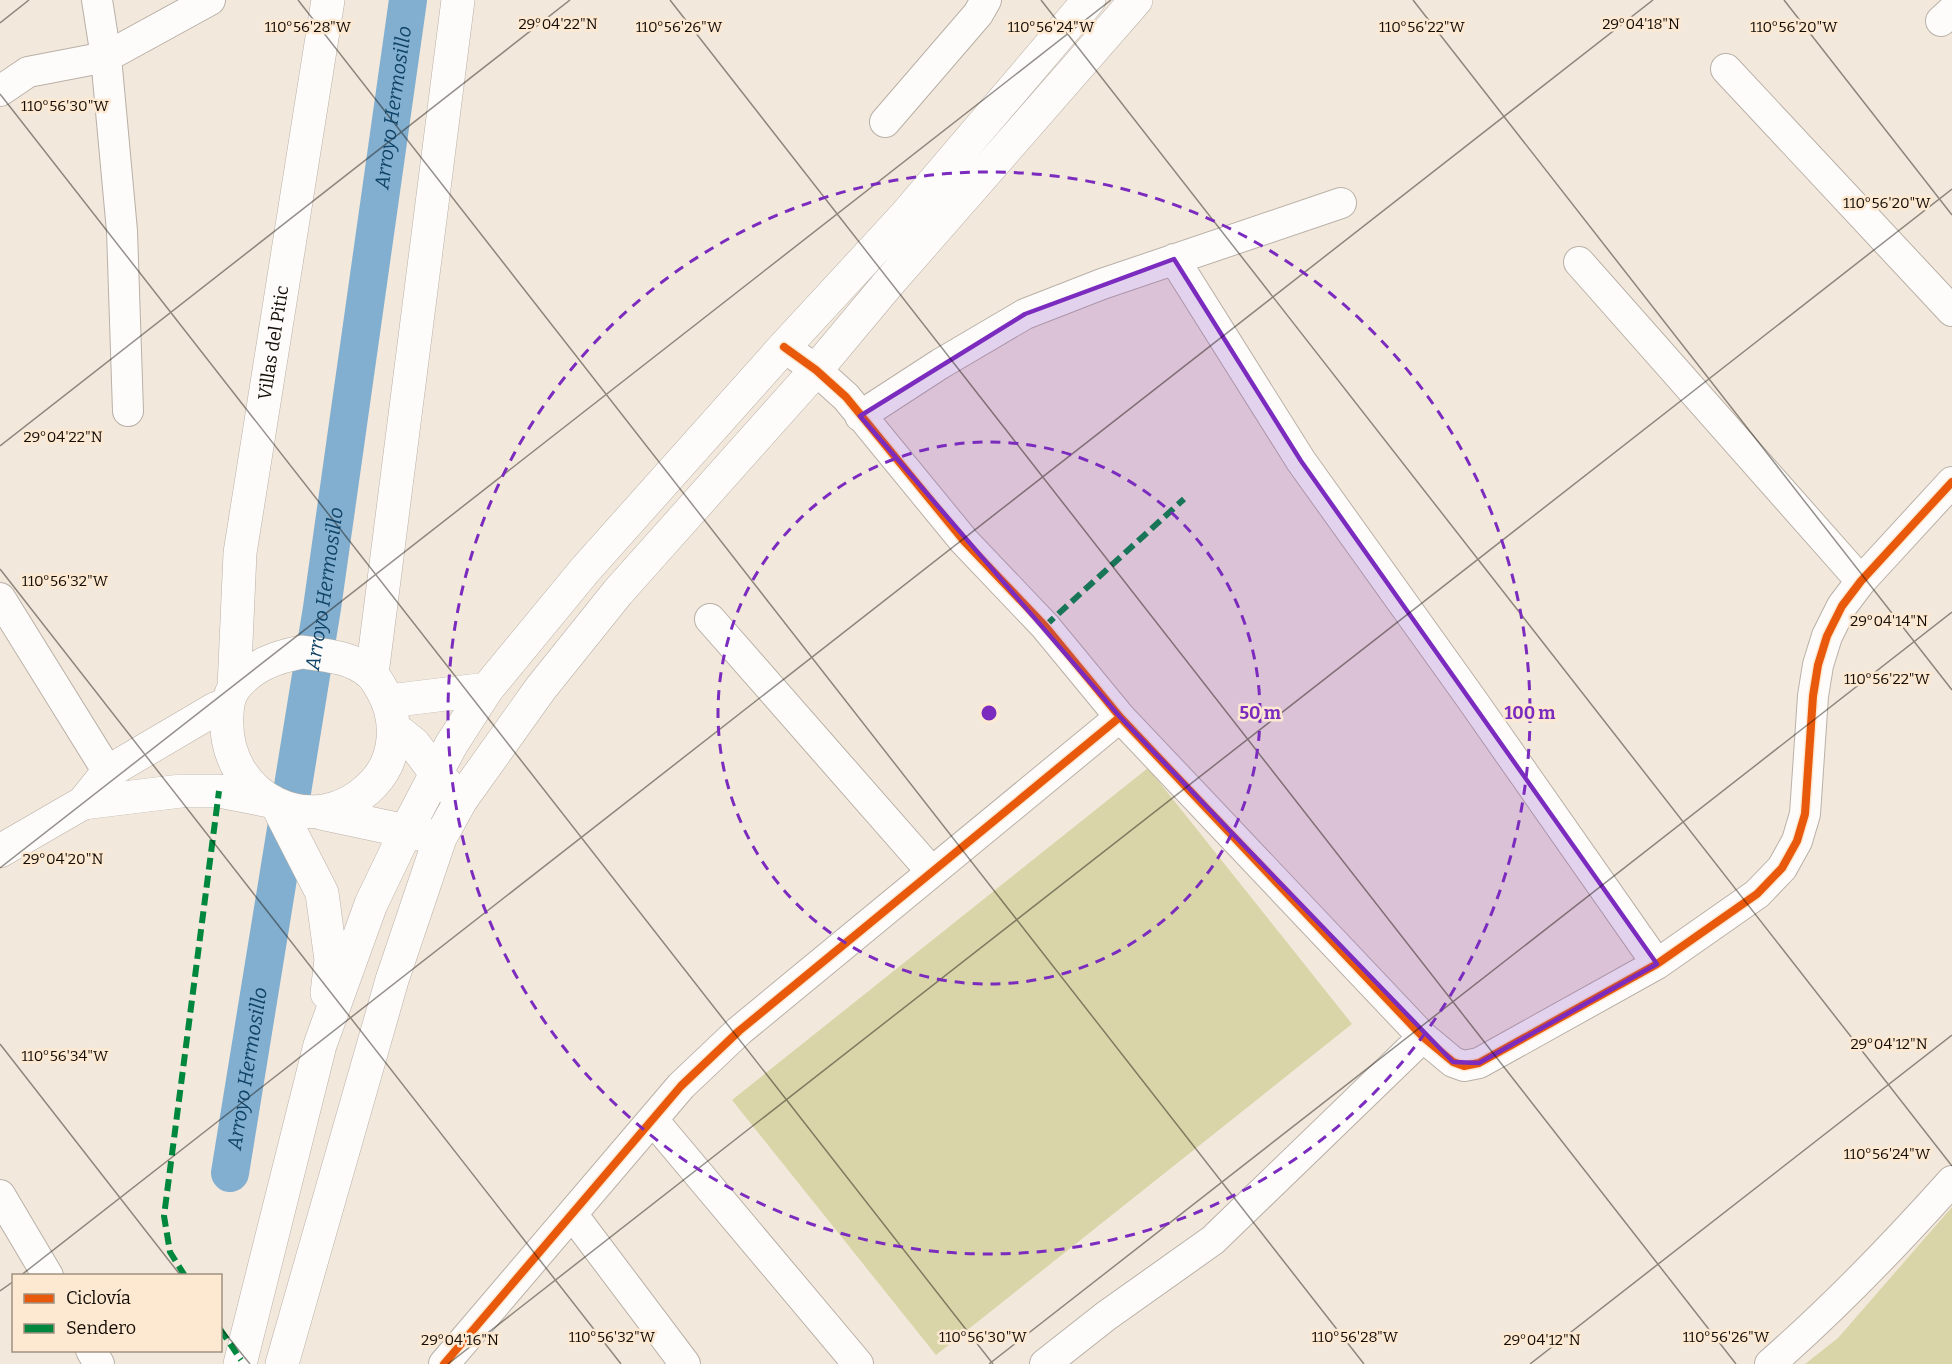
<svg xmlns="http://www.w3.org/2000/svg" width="1952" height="1364" font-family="Bitter,serif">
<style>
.green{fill:#d9d5a9}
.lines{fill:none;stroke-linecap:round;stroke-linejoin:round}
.canal{stroke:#82afcf;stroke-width:38}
.minor-casing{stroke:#b9b0a7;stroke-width:32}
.tertiary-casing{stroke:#b9b0a7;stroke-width:34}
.secondary-casing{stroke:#b9b0a7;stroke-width:34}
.minor{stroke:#fdfcfa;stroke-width:30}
.tertiary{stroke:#fdfcfa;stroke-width:33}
.secondary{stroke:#fdfcfa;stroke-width:33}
.quiet{stroke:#00873e;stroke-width:6;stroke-dasharray:12 6;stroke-linecap:butt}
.cycleway-casing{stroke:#fde9d2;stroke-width:11}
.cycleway{stroke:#e8590c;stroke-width:8}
.marked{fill:#7b2cbf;fill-opacity:0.2;stroke:#7b2cbf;stroke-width:4.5;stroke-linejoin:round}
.ticks{fill:none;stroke:#150e07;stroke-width:1.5;stroke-opacity:0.45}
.ring{fill:none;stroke:#7b2cbf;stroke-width:3;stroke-dasharray:10 8}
.labels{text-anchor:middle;stroke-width:5;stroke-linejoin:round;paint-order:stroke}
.street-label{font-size:18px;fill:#150e07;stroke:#fde9d2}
.water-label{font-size:20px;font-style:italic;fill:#0f4367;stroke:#fde9d2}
.ticks-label{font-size:15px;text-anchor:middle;fill:#150e07;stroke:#fde9d2;stroke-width:5;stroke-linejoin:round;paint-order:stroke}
.centre{fill:#7b2cbf;stroke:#fde9d2;stroke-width:3}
.ring-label{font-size:18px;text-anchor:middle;font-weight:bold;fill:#7b2cbf;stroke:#fde9d2;stroke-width:5;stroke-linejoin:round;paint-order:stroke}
</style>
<rect width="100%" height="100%" fill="#f3e8dc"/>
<path class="green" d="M1148,768l204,256 -416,331 -204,-255z
M1952,1207v157h-147l33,-26z"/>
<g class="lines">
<path class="canal" id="s1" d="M230,1173l92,-565 86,-608"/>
<g class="minor-casing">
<path id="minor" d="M97,0l9,57 16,174 6,180
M1941,21l11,-10
M1726,69l226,242
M0,91l28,-19 78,-15 104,-57
M885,122l93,-108 8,-14
M1174,259l127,202 169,236 187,267
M1579,262l282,319
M784,347l32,23 30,27 118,144 81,85 75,91 303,320 30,25 11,4 15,-3 178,-99 100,-70 25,-26 15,-27 8,-27 8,-118 5,-31 9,-29 15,-30 19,-25 91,-99
M860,416l80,-52 85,-50 77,-30 239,-81
M0,598l108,174
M710,619l221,252
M653,1120l205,244
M0,1195l48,81
M572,1214l113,150
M91,1350l8,14
M444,1364l237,-278 58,-55 381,-314
M1045,1364l61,-48 107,-76 210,-203
M1770,1364c65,-57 124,-118 182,-183"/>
</g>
<g class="tertiary-casing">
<g id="tertiary">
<path d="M302,652c23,3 50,5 68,21 5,4 8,10 11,15 18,30 17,70 -8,96 -59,61 -151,14 -146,-68 0,-10 2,-21 8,-29 18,-22 41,-30 67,-35z"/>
<path d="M372,674l86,-674"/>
<path id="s2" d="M234,688l6,-135 88,-553"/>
<path d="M394,728l20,16 21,28 26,28"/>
<path d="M83,803l98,-12h38l51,10"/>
<path d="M321,813l113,24"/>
<path d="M0,851l83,-48 25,-31 107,-63 12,-4"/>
</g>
</g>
<g class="secondary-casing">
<path id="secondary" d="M389,701l98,-12
M277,805l45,88 9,67 -4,33
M240,1364l80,-319 51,-141 35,-73 45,-86 36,-56 98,-119 199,-223 121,-131 184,-216
M282,1364l110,-384 48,-142 21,-38 80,-112 77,-96 198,-222 71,-85 249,-285"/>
</g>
<use href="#minor" class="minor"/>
<use href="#tertiary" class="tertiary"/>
<use href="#secondary" class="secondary"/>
<path class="quiet" d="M1045,626l139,-127
M185,1276l-15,-24 -6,-36 55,-425
M220,1329l21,31"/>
<g class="cycleway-casing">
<path id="cycleway" d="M784,347l32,23 30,27 118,144 81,85 75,91 303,320 30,25 11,4 15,-3 178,-99 100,-70 25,-26 15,-27 8,-27 8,-118 5,-31 9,-29 15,-30 19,-25 91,-99
M444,1364l237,-278 58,-55 381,-314"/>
</g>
<use href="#cycleway" class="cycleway"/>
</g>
<path class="marked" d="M1174,259l127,202 356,503 -178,99 -26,-1 -333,-345 -260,-301 165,-102z"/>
<path class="ticks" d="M298,0l1066,1364M670,0l1066,1364M1041,0l911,1166M1413,0l539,690M1784,0l168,215M0,23l29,-23M0,94l993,1270M0,446l570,-446M0,569l621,795M0,868l1111,-868M0,1044l181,232M20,1276l1633,-1276M0,1291l14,-10M220,1327l30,37M448,1364l1504,-1175M989,1364l963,-752M1530,1364l422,-329"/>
<g class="ring">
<circle cx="989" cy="713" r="271"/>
<circle cx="989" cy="713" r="541"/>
</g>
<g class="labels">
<g class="street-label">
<text dy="6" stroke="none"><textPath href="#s2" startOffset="348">Villas del Pitic</textPath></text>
</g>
<g class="water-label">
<text dy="7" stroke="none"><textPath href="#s1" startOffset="1078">Arroyo Hermosillo</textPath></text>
<text dy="7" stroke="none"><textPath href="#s1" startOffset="592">Arroyo Hermosillo</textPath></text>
<text dy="7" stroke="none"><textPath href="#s1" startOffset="106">Arroyo Hermosillo</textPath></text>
</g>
</g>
<g class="ticks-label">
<text x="558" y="29">29°04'22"N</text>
<text x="1641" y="29">29°04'18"N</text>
<text x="1794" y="32">110°56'20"W</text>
<text x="308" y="32">110°56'28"W</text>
<text x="679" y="32">110°56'26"W</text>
<text x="1051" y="32">110°56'24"W</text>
<text x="1422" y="32">110°56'22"W</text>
<text x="65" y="111">110°56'30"W</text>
<text x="1887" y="208">110°56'20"W</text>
<text x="63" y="442">29°04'22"N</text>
<text x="65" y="586">110°56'32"W</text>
<text x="1889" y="626">29°04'14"N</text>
<text x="1887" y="684">110°56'22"W</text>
<text x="63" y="864">29°04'20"N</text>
<text x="1889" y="1049">29°04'12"N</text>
<text x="65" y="1061">110°56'34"W</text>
<text x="1887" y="1159">110°56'24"W</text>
<text x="612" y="1342">110°56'32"W</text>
<text x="983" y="1342">110°56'30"W</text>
<text x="1355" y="1342">110°56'28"W</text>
<text x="1726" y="1342">110°56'26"W</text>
<text x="460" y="1345">29°04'16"N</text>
<text x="1542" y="1345">29°04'12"N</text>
</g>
<circle cx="989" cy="713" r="9" class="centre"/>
<g class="ring-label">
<text x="1260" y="719">50 m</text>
<text x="1530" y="719">100 m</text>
</g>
<rect x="12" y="1274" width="210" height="78" fill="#fde9d2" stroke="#a09181" stroke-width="1.5"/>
<rect x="24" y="1294" width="30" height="9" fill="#e8590c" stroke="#a09181" stroke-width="1.5"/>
<text x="66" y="1304" font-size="18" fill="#150e07">Ciclovía</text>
<rect x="24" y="1324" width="30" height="9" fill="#00873e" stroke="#a09181" stroke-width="1.5"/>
<text x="66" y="1334" font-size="18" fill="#150e07">Sendero</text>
</svg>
